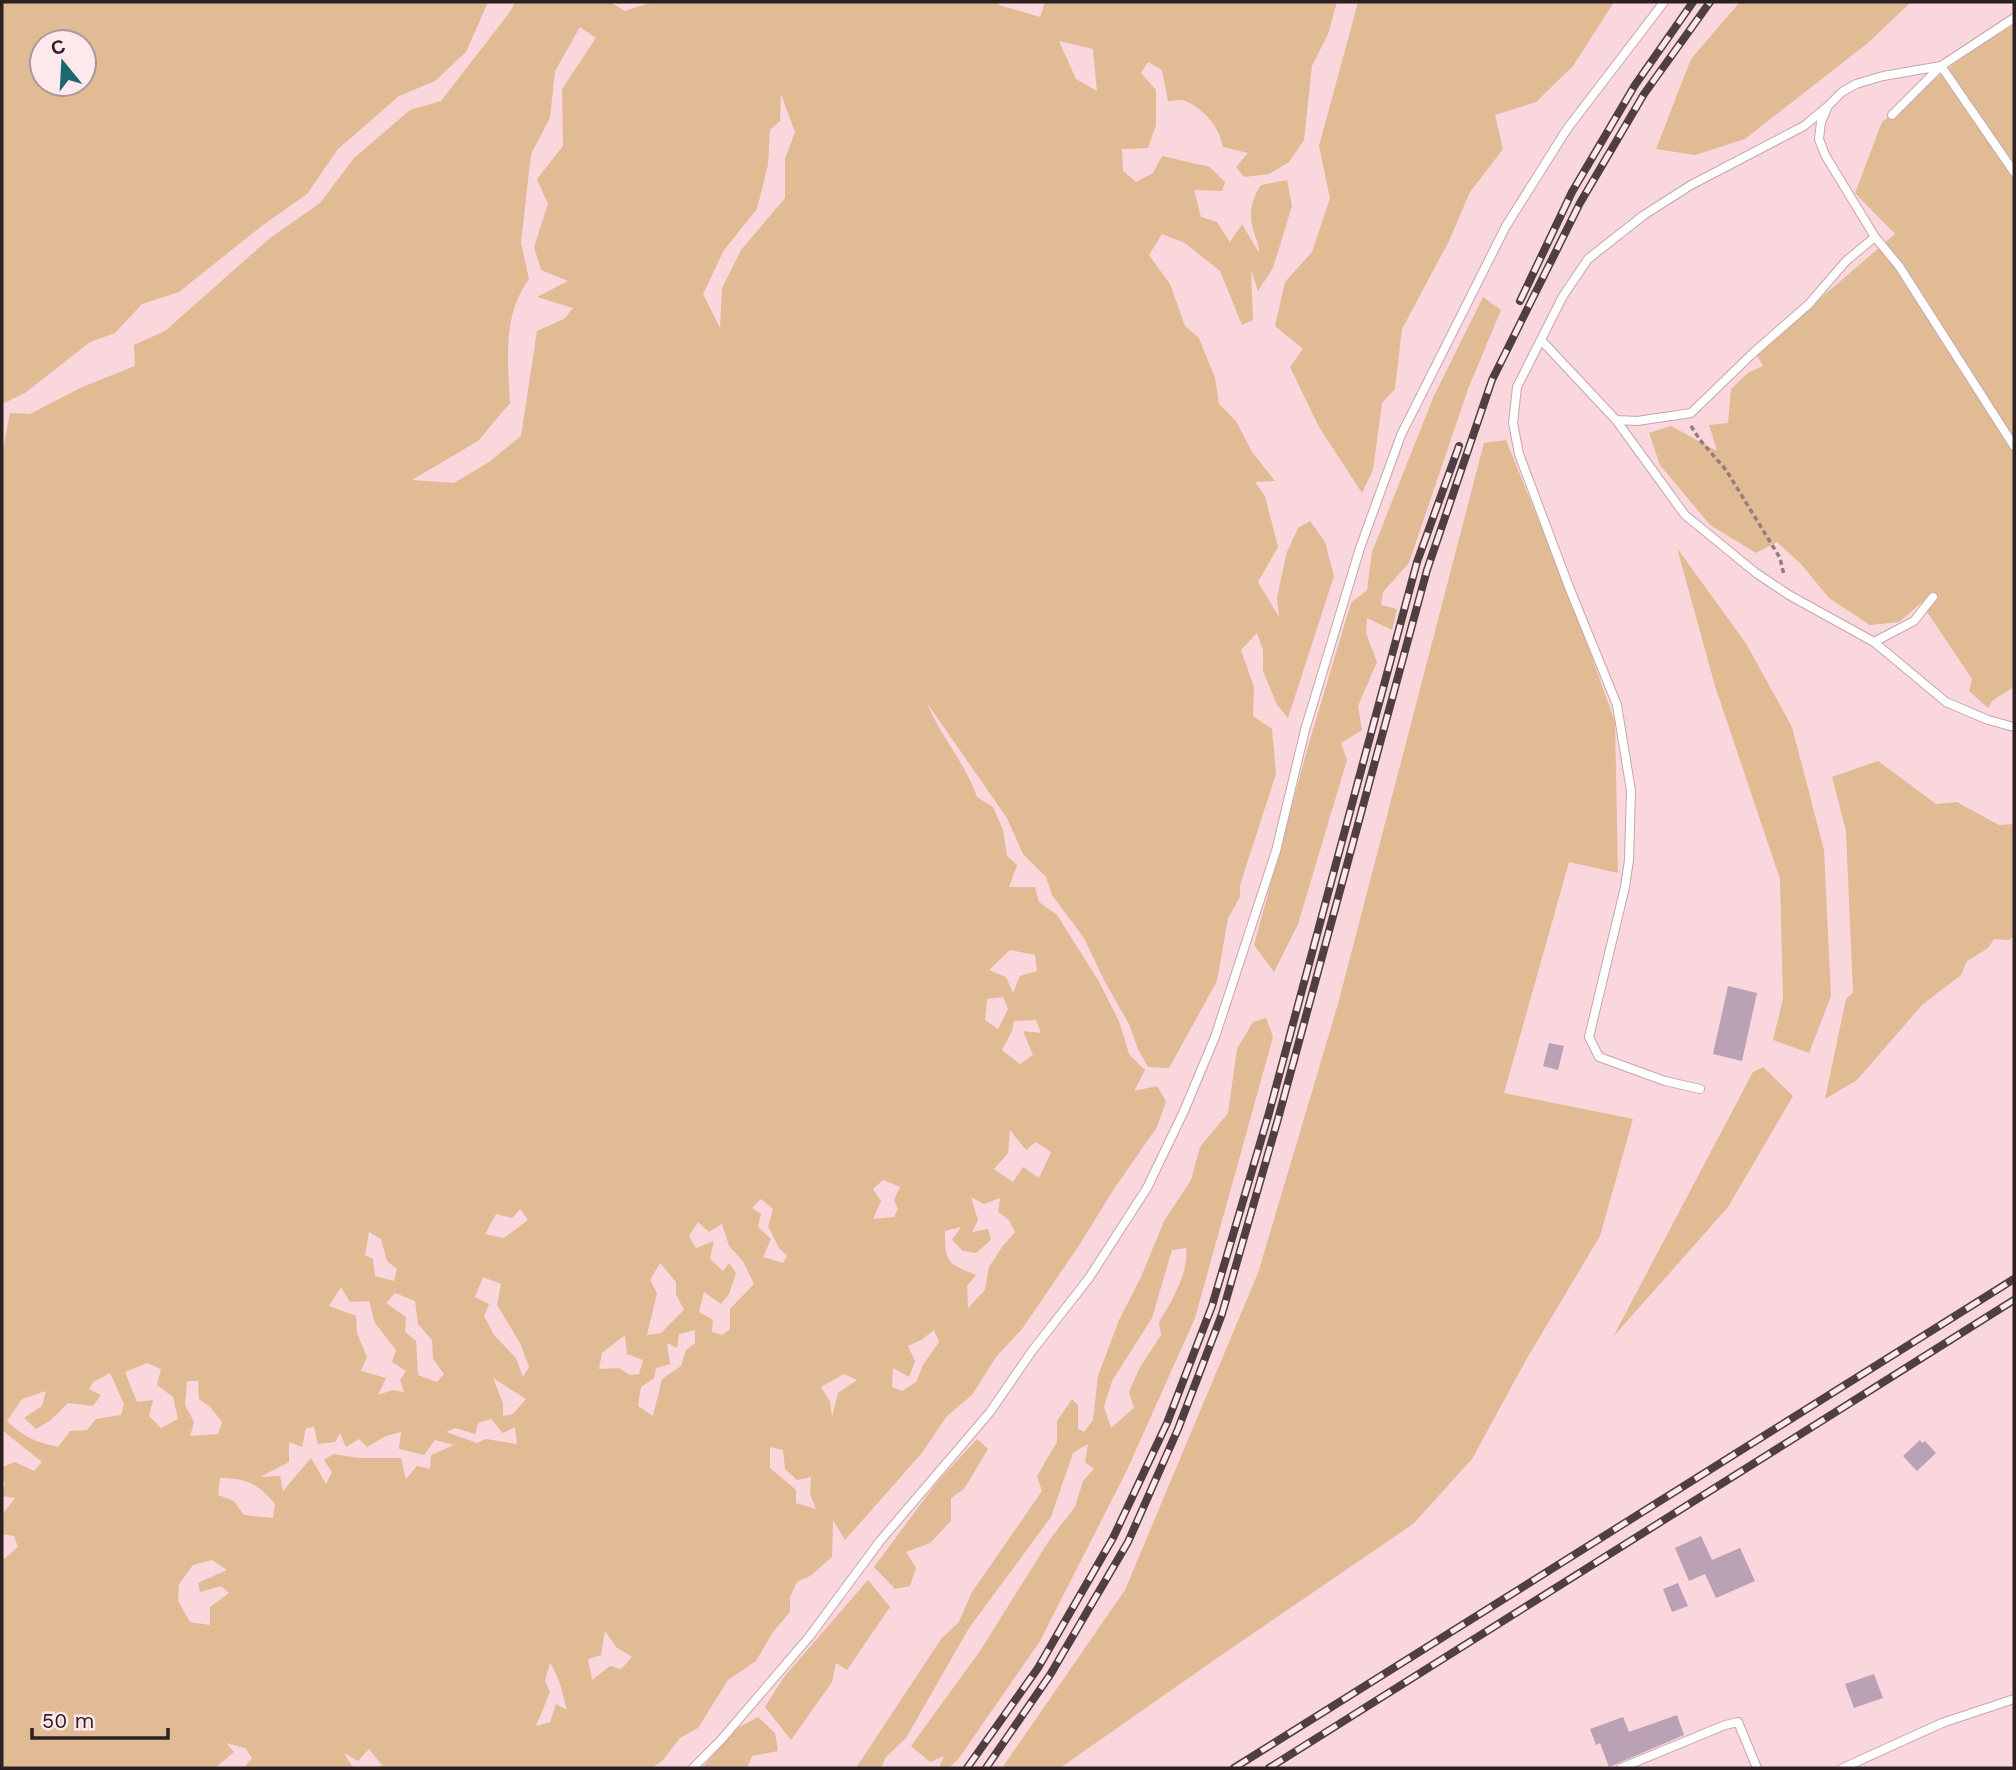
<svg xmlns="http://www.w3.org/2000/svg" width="2016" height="1770" font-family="'Work Sans',sans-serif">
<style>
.green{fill:#e1bb94;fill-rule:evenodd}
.building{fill:#baa1b5}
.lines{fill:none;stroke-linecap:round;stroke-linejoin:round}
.lane-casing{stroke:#c7a5ac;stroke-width:10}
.path{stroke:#947c81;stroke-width:3.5;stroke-dasharray:5 3.5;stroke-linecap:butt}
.lane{stroke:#fff;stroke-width:8}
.rail-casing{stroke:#4f3f42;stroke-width:8}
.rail{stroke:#fde8ec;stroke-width:5;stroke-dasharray:16;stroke-linecap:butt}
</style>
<rect width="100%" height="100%" fill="#fad6dd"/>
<path class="green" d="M2,2h486l-22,50 -31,29 -36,15 -61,53 -31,45 -44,31 -84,67 -37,12 -27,29 -25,9 -65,51 -23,11zM42,42h42v42h-42z
M515,2h95l15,9 27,-9h346l1,3 41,12 5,-15h292l-9,32 -16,32 -8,74 -15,22 -20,12 -25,3 -8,-10 12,-14 -25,-6c-4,-20 -18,-38 -38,-46 -5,-2 -12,0 -17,0l-6,-31 -14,-8 -7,11 15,17v35l-8,23 -26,1 1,22 13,11 17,-9 9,-17 48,11 15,15 -3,9 -28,-1 7,27 16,5 13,20 12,-18 17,29c0,-11 -5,-17 -7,-28 -3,-15 1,-28 9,-40l26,-5 5,26 -19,62 -15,23 -7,-21 2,50 -11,5 -22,-54 -35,-28 -23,-9 -13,21 21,29 15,42 14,12 16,40 4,26 17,17 16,31 23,29 -20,1 10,14 13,51 -20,35 21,35 -2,-20 10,-45 11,-24 12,-7 15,21 9,34 -46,142 -11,-13 -14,-34v-21l-6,-17 -16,17 13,37 -1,29 19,13 4,45 -36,111v12l-12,21 -11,63 -48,87 -21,-1 -10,-18 -9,-25 -24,-42 -21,-44 -32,-43 -6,-18 -23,-23 -16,-36 -80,-115c13,33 39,61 50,94l16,10 10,23 4,26 10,9 -8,22h26l4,15 18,13 41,65 21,41 10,33 16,16 -11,21 23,-5 9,15 -9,26 -43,62 -36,58 -56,82 -26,28 -24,38 -25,21 -26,38 -76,86 -12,-20 -1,37 -22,19 -13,6 -7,15v15l-17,20 -17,29 -28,19 -30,48 -18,10 -17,22 -11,8h-273l3,-3 -13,-16 -11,12 -14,-8 9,15h-109l8,-10 -7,-10 -19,-5 8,9 -19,16h-213v-210l2,1 14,-12 -4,-11 -12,-2v-19l13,-17 -13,-2v-9l3,-1 -3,-19 13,-5 19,9 8,-9 -40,-32v-975l8,-42 20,1 52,-27 53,-21 -1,-21 31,-14 105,-93 50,-35 34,-45 56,-48 31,-9 69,-89zM580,27l16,11 -34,51 1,57 -26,33 11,25 -14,43 7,23 27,11 -31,16 36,11 -9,11 -27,12 -16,105 -32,26 -35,21 -42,-3 66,-39 32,-38c-2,-43 -8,-87 19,-124l-8,-36 10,-89 19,-36 5,-47zM1059,41l34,8 4,42 -21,-12zM781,94l14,38 -10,27v39l-44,52 -19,38 -2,40 -17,-34 21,-44 33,-41 11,-44 2,-35 10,-9zM1010,950l25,5 2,16 -17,5 -7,17 -7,-16 -17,-7zM1003,997l5,12 -10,20 -13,-9 2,-21zM1036,1020l5,13 -18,-2 10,24 -13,9 -18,-14 10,-19 2,-10zM1010,1130l16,20 10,-8 15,10 -12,26 -16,-11 -10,15 -19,-13 14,-16zM883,1180l17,7 -6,13 4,9 -4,8 -21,2 8,-18 -8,-12zM971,1197l13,7 16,-6 -2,14 11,8 6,12 -13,15 -13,20 -4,23 -17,18 -1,-22 9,-11c-29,-12 -31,-12 -31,-44l16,-4 -9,13 11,11 13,2 15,-13 -3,-11 -16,3 6,-12zM761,1199l12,10 -5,17 11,22 8,8 -4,7 -20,-6 8,-18 -13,-12 3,-13 -9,-6zM520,1209l8,11 -24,18 -19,-4 11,-20 16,4zM698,1222l11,10 13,-8 7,22 14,15 11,23 -24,25v20l-8,6 -10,-3 1,-12 -14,-8 5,-20 17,12 8,-10 7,-21 -7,-10 -6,8 -13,-12 4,-18 -18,7 -7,-12zM369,1232l12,7 6,22 10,8 -3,12 -19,-5 -2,-17 -8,-4zM660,1263l16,19v12l8,16 -23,23 -14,2 10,-42 -7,-13zM483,1277l18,7 -4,21 23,38 9,24 -6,10 -7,-19 -22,-23 -10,-19 5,-12 -14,-7zM341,1287l9,15 19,-1 6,22 21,27 -4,12 14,9 -6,9 4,12 -11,-2 -15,5 8,-17 -25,-7 6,-14 -10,-24 -1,-17 -27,-10zM395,1293l20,8 3,23 14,16 1,19 11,15 -7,8 -19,-7 -2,-34 -11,-9 1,-15 -20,-14zM695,1330v13l-9,7 -5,16 -19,13 -9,37 -15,-10 3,-19 13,-9 2,-10 14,-4 -3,-21 10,5 2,-14zM934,1330l5,12 -16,23 -7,17 -14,9 -10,-4 1,-19 16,9 6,-16 -7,-15 13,-6zM625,1335l2,19 16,6 -4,14 -9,1 -11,-7 -20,1 3,-16zM147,1363l14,6 -4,16 16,12 5,22 -17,9 -12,-12 4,-16 -16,2 -12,-30zM110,1373l14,31 -3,11 -25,4 -9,11 -17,1 -12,16c-21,-4 -36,-11 -51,-26l15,-22 24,-8 -4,15 -18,12 12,11 15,-9 17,-17 25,3 8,-11 -12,-6 4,-7zM844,1374l13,6 -19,13 -6,24 -2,-16 -9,-14zM493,1378l33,21 -13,15 -10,2v-13zM187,1381h11l1,18 11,8 12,15 -4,12 -28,2 4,-14 -9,-17zM491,1419l12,14 12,-6 2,17 -31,-5 -9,4 -31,-11 9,-4 20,6 3,-11zM314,1427l4,17 17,-2 5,-9 6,14 13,-8 8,8 19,-11 15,-4 -2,17 25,6 11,-15 19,5 -23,10 -1,14 -13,-3 -11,13 -5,-21h-42l-26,-4 -9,6 8,12 -6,12 -15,-26 -28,33 -3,-15 -20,1 29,-15v-20l13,5 4,-19zM770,1447l13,3 2,19 12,11 14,-3 -1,17 6,15 -20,-6v-13l-26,-22zM220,1478c26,0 39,6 55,26l-2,14 -29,-3 -10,-14 -16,-6zM212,1560l15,10 -29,13 2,9 21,-6 8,7 -19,14v18l-20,-3 -12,-21 1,-17 14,-19zM605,1631l11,16 16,10 -11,12 -11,-3 -18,14 -4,-21 13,-4zM550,1663c10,15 12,30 17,47l-11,-6 -6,18 -14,4 14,-34 -5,-11z
M1358,2h256l-41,64 -37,36 -41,13 8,34 -33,43 -22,51 -46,86 -7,60 -13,14 -9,67 -11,23 -43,-66 -29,-60 13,-18 -28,-23 10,-44 27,-30 18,-54 -11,-52z
M1740,2h171l-42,40 -124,97 -50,16 -39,-6 35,-90z
M2014,25v662l-21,13 -5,8 -19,-17 3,-12 -51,-76 -22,19 -29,3 -41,-27 -28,-34 -24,-22 -21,11 -46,-28 -50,-60 -11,-32 22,-7 46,25 -8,-26 19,-2 3,-34 18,-17 14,-6 -7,-12 139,-120 -40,-41 27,-71 94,-76z
M1483,297l18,13 -33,79 -59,174 -26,29 -2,13 16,4 -5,21 -25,-12 -1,15 11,29 -19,44 4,24 -21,13 6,17 -49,164 -24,48 -20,-27 55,-202 42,-140 16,-13 5,-38 61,-154z
M1506,440l70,173 39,109 3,151 -49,-11 -65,231 129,26 -33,117 -74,124 -54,99 -59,65 -193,132 -160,112h-58l123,-178 133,-317 80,-269 146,-561z
M1677,548l70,97 45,82 32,123 7,146 -22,57 -36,-13 10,-41 -3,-120 -65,-193z
M1878,761l58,43 21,-2 42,23 15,-1v113l-6,3 -14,-1 -6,9 -21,13 -6,14 -39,30 -65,75 -32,19 21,-100 7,-6 -7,-162 -14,-54z
M1266,1018l7,19 -78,281 -68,152 -87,171 -81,117 -10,10h-10l5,-12 -14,6 -19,-16 69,-95 70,-112 25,-32 8,-26 11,-12 -9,-7 3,-18 -15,9 -22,64 -82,111 -63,110 -20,19 -5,11h-25l85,-129 18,-17 13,-30 70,-101 -5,-15 20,-34v-21l15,-22 6,6v24l6,3 9,-12 5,-44 21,-56 22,-43 23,-56 27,-41 9,-33 28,-34 9,-64 16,-27zM1186,1248c3,25 -14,53 -27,74l2,13 -22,34 -10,23 5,16 -23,20 -7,-21 8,-26 40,-63 20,-68z
M1763,1067l30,29 -65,111 -115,130 140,-265z
M977,1439l11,10 -24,40 -13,9v23l-21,22 -24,9 10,16 -6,18 -15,3 -21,-22 64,-86z
M868,1580l22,27 -43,63 -11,-7 -4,19 -41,58 -26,-33 19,-30z
M758,1717l17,16 3,18 -26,5 -5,12h-45l34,-39z"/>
<path class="building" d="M1728,986l29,7 -15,68 -29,-7z
M1549,1043l15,3 -6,24 -15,-4z
M1920,1440l2,3 3,-2 11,12 -19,18 -14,-15z
M1701,1536l11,24 28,-12 15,33 -39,17 -11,-24 -16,7 -14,-33z
M1678,1583l10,23 -16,6 -9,-23z
M1874,1674l9,24 -29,10 -9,-24z
M1677,1715l7,20 -75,32 -9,-24 -4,2 -6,-16 33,-12 6,15z"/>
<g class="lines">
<g class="lane-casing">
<path id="lane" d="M2014,18l-73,48 -58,10 -27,8 -14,8 -14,14 -7,16 -2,17 6,16 50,82 24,29 115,180
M1892,115l49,-49 73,106
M1542,341l74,79 69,95 71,58 33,22 85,47 72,60 42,18 26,7
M1616,420l21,1 54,-8 62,-60 56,-49 37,-43 29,-24
M1874,642l40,-21 19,-24
M1700,1089l-35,-8 -66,-24 -10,-20 36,-150 4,-27 2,-69 -14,-86 -48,-118 -50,-133 -6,-31 4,-36 46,-91 25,-37 56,-44 47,-30 113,-59 24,-20
M693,1768l28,-28 88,-103 71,-96 110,-129 42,-61 57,-73 58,-90 37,-77 31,-74 61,-186 29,-121 55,-182 41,-113 105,-209 61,-97 97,-127
M1621,1768l104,-43 13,-3 19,46
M1843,1768l99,-45 72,-24"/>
</g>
<path class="path" d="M1691,426l9,14 26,30 54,88 4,17"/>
<use href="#lane" class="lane"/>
<g class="rail-casing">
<path id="rail" d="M1520,301l52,-109 63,-107 58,-83
M967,1768l71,-100 75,-130 54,-115 45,-117 57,-193 148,-551 42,-116
M986,1768l64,-93 78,-133 50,-113 44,-115 56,-195 149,-549 65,-190 88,-177 64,-109 66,-92
M1234,1768l780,-489
M1269,1768l745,-468"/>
</g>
<use href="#rail" class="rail"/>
</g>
<rect width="2016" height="1770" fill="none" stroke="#2d2023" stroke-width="7"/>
<g transform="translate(63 63) rotate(342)"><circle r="33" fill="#fde8ec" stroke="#aa989c" stroke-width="2"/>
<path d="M0-5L12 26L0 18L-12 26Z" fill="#1c6870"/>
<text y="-10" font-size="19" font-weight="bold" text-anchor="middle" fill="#2d2023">С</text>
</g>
<path d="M32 1728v10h136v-10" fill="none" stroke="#2d2023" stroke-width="3.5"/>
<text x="42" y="1728" font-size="21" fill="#2d2023" stroke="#fde8ec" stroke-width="5" paint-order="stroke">50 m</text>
</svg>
